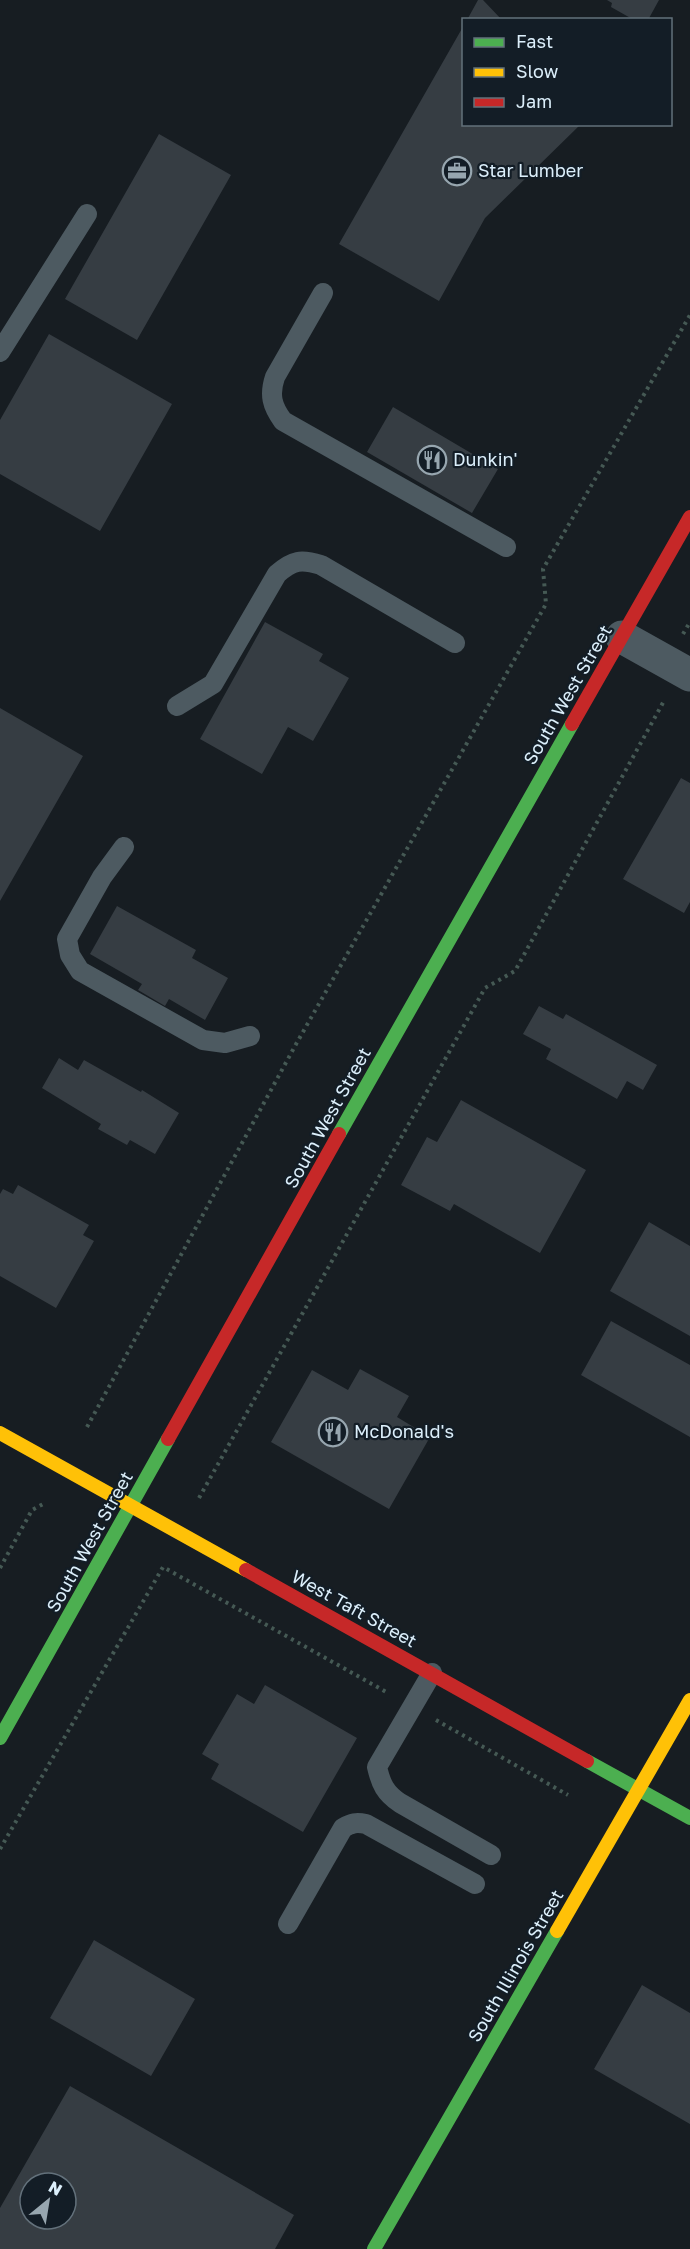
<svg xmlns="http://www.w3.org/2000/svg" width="690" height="2249" font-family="'Golos Text',sans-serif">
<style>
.building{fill:#363d43;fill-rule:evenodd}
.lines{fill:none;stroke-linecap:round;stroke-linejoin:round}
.path{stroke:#455954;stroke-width:4;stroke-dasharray:3 4.5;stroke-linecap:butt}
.lane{stroke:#4d5a61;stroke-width:20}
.street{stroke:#4d5a61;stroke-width:33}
.fast{stroke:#4caf50;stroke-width:14}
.slow{stroke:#ffc107;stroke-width:14}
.jam{stroke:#c62828;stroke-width:14}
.labels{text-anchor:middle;stroke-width:4.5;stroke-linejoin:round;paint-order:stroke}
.poi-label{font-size:18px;fill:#dceffb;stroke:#131d26;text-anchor:start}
.street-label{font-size:18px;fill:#dceffb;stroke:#131d26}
</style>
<rect width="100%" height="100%" fill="#171d22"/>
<path class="building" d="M478,0h5l19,20h-35z
M607,0h52l-11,20h-14l-23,-13 1,-4z
M464,25v99h117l-96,94 -46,83 -100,-57z
M159,134l72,41 -94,165 -72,-41z
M49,334l123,70 -72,127 -100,-57v-54z
M393,407l105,62 -26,44 -105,-61z
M265,622l58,32 -4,7 30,17 -36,63 -25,-14 -26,47 -62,-35z
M0,708l83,48 -83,145z
M681,778l9,5v119l-6,11 -61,-34z
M117,906l79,44 -4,8 36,20 -23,42 -36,-21 -4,7 -27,-16 4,-6 -52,-30z
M539,1006l24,13 3,-5 91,51 -14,25 -16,-9 -10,18 -71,-40 5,-10 -28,-15z
M59,1058l19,12 6,-10 57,32 1,-2 37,23 -24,41 -25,-14 -3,5 -29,-16 3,-5 -59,-36z
M461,1100l125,70 -46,83 -86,-49 -4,7 -49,-26 26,-48 10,5z
M18,1185l71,40 -6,10 11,6 -38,67 -56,-32v-82l3,-5 10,5z
M649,1222l41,24v90l-80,-45z
M611,1321l79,44v72l-109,-62z
M360,1369l49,27 -12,21 33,20 -41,72 -118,-67 41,-72 36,20z
M265,1685l92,53 -54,94 -92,-53 8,-15 -17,-10 35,-60 17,10z
M94,1940l101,59 -44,77 -101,-58z
M642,1985l48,28v111l-96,-55z
M70,2086l224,129 -19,34h-275v-41zM30,2183h36v36h-36z"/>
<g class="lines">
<path class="path" d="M683,634l7,-12
M87,1427l208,-381 251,-442 -3,-35 147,-254
M199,1498l286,-510 30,-17 150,-272
M0,1568l32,-58 13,-7
M436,1720l132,75
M0,1849l163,-282 225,126"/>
<path class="lane" d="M323,293l-48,84c-6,18 -3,29 8,44l223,126
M0,352l87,-138
M177,706l36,-22 64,-110c16,-14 24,-15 44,-9l134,78
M124,847l-22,30 -35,62 3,16 10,16 123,69 22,3 25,-7
M432,1673l-55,94c4,17 8,26 23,36l91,52
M288,1924l55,-96c9,-5 13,-6 23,-4l109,60"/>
<path class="street" d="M622,637l68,38"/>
<path class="fast" d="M339,1134l233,-410
M0,1738l168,-299
M587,1761l103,57
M374,2249l183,-318"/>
<path class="slow" d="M0,1433l246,137
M557,1931l133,-231"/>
<path class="jam" d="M572,724l118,-207
M168,1439l171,-305
M246,1570l341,191"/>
</g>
<defs>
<g id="office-ring" transform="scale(1.5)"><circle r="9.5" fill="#131d26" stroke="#97a6af" stroke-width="1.5"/><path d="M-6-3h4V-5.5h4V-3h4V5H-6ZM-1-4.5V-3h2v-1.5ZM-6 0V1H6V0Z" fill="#97a6af"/></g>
<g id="restaurant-ring" transform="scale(1.5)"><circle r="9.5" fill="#131d26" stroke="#97a6af" stroke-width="1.5"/><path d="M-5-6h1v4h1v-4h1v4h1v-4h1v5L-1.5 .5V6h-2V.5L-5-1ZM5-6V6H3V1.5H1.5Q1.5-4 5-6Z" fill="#97a6af"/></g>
</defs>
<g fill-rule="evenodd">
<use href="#office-ring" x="457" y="171"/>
<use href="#restaurant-ring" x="432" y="460"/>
<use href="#restaurant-ring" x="333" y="1432"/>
</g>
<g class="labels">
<g class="poi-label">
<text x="478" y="177">Star Lumber</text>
<text x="453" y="466">Dunkin'</text>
<text x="354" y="1438">McDonald's</text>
</g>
<g class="street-label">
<text transform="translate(568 695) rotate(-60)" y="6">South West Street</text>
<text transform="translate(328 1118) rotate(-61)" y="6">South West Street</text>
<text transform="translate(90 1542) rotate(-61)" y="6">South West Street</text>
<text transform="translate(354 1609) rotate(29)" y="6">West Taft Street</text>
<text transform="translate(516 1966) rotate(-60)" y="6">South Illinois Street</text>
</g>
</g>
<rect x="462" y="18" width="210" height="108" fill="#131d26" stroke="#63717b" stroke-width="1.5"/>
<rect x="474" y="38" width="30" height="9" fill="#4caf50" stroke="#63717b" stroke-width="1.5"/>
<text x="516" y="48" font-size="18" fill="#dceffb">Fast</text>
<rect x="474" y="68" width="30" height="9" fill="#ffc107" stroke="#63717b" stroke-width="1.5"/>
<text x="516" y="78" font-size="18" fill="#dceffb">Slow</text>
<rect x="474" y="98" width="30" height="9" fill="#c62828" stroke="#63717b" stroke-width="1.5"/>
<text x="516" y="108" font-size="18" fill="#dceffb">Jam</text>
<g transform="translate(48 2201) rotate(30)"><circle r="28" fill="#131d26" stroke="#63717b" stroke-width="1.5"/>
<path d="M0-4.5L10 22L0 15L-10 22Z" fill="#97a6af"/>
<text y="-9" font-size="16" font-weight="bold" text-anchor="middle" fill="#dceffb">N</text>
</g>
</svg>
